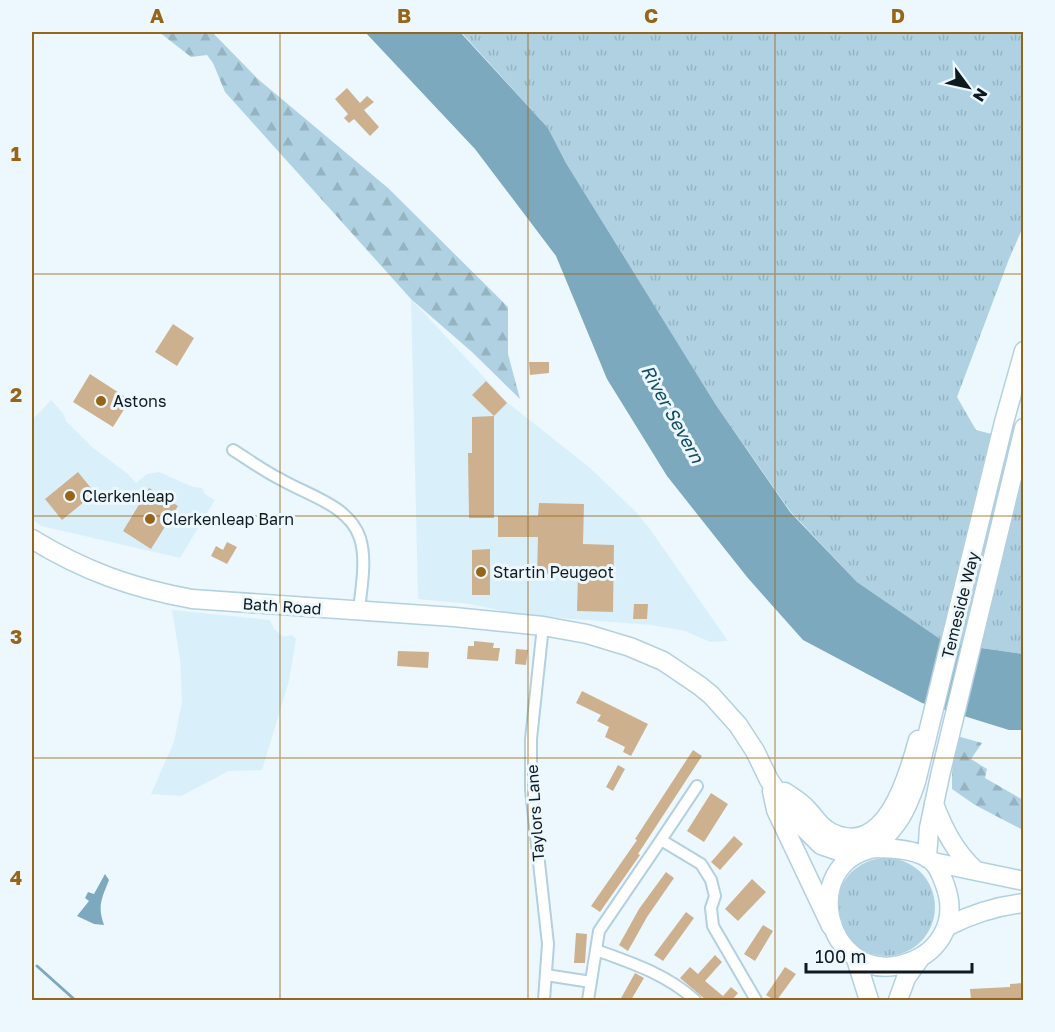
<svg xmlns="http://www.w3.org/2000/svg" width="1055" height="1032" font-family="'Golos Text',sans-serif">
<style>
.built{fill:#d9f0fb}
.grass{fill:url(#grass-tufts)}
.forest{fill:url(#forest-firs)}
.water{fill:#7da9bf}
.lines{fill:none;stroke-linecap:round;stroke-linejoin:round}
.stream{stroke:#7da9bf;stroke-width:3}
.building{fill:#cdb18f}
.minor-casing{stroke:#b2d0df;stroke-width:14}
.primary-casing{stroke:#b2d0df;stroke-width:21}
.trunk-casing{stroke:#b2d0df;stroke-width:21}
.minor{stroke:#fff;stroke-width:10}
.primary{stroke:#fff;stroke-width:18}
.trunk{stroke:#fff;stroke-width:18}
.grid{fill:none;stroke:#976518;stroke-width:1.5;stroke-opacity:0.55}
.poi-dot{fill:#976518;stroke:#ecf8fe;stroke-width:2}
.labels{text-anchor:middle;stroke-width:6;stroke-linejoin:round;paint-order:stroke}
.poi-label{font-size:16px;fill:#0f1a1f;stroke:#ecf8fe;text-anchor:start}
.street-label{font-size:16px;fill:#0f1a1f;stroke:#ecf8fe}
.water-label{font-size:18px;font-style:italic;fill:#114c63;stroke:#ecf8fe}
.neatline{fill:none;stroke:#976518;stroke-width:2}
.grid-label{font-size:20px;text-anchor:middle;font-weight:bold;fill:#976518}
</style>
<defs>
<pattern id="grass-tufts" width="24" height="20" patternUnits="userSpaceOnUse" patternTransform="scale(1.5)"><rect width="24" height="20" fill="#afd1e2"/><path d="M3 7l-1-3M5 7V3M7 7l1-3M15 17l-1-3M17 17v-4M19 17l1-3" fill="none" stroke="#95b3c1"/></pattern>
<pattern id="forest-firs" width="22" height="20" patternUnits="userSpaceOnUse" patternTransform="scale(1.5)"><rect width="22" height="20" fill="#afd1e2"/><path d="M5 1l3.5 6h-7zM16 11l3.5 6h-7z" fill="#95b3c1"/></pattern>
</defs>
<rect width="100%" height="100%" fill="#ecf8fe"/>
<path class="built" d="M411,299l97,104 81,64 47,45 14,17 78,112 -18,1 -25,-11 -34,-6 -131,-10 -50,-11 -52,-5z
M51,400l12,13 3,8 26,26 36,27 8,9 11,-9 12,-2 34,15 9,1 3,6 10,6 -35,58 -139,-32 -9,-7v-99z
M172,610l98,10 4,9 10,8 8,-2 4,4 -7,42 -27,89 -33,1 -48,25 -30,-2 23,-52 8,-40 -2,-43z"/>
<path class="grass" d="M461,32h562v195l-14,32 -52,138 19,33 47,12v212l-77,-11 -89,-61 -67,-71 -74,-106 -150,-242 -18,-35z
M837 907a49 49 0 1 1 98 0a49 49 0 1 1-98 0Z"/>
<path class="forest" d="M159,32h53l47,48 129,108 120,119v47l12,45 -48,-47 -61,-53 -186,-207 -12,-29 -6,-8 -16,2z
M957,736l25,7 -11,16 16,10 -2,9 38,22v30l-48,-25 -23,-16v-17z"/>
<path class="water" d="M365,32h95l88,96 18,35 150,242 74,107 67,70 89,61 77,11v76h-14l-87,-27 -119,-63 -56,-63 -80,-101 -60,-97 -51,-123 -81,-107z
M105,874l4,6c-7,18 -12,26 -5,45l-10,-1 -17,-8 12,-15 -4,-3 3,-6 6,2z"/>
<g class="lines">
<path class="stream" d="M37,966l38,34"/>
</g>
<path class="building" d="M347,88l13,15 7,-7 7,6 -10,8 15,17 -9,9 -16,-17 -5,4 -5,-5 4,-4 -13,-15z
M173,324l21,14 -17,28 -22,-14z
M529,362h20v11l-19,2z
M90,374l40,26 -17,27 -40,-25z
M486,381l21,22 -13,13 -22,-21z
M494,416v102h-25l-1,-65h4v-36z
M78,472l17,21 -33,27 -17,-21z
M149,488l29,18 -27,43 -28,-18z
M539,503l45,1 -1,40 31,1 -1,67 -36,-1 1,-37h-41l1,-37h-40v-21h40z
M227,542l10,5 -10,17 -16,-8 5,-10 7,4z
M490,549v46h-18v-45z
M634,604h14l-1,15h-14z
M474,641l20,2 -1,5h7l-2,13 -31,-2 1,-13h6z
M516,649l12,1 -2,15 -11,-1z
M398,651l31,1 -1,16 -31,-2z
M582,691l66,33 -17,32 -8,-4 2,-5 -20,-10 4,-10 -12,-6 4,-6 -25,-12z
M693,750l9,6 -64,98 2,1 -40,57 -9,-6 46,-66 -2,-1z
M618,765l7,4 -12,22 -7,-4z
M711,793l17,11 -24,38 -17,-11z
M734,836l9,8 -23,26 -9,-8z
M666,872l8,6 -27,39 -19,34 -9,-6 20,-36z
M752,879l14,13 -28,29 -13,-12z
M686,912l8,6 -31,43 -9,-6z
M763,925l10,6 -18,30 -11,-7z
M576,933l11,1 -2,29h-11z
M715,955l7,7 -17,19 18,15 8,-9 7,6 -6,7h-26l-26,-22 10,-11 8,7z
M785,967l11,7 -19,26h-3l-8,-5z
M635,973l9,5 -13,22h-11z
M1023,983v15l-11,2h-41l-1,-11 40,-2v-3z"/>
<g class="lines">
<g class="minor-casing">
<path id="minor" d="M233,450c16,10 31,21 47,29 27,16 69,26 80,59 7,23 1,50 -1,73
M543,626l-12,113v51l17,154 -4,56
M661,840l36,-54
M596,950c36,13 70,24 99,50
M546,975l45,7
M588,1000l11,-69 62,-91 40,24 10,16 4,16 -4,12 2,18 43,74"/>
</g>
<g class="primary-casing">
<path id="primary" d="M32,539c52,32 100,49 160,60l262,18 89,9 44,8 43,13 33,14 37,25 11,9 27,30 17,26 14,29 32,45 20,20 32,11
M772,791l4,19 55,116
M785,792c7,5 16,10 22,17 8,8 12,17 23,23 55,28 78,-55 88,-92
M934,804c10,26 21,48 42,67
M933,862l91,19
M948,926c24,-12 48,-20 76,-23"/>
</g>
<g class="trunk-casing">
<path id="trunk" d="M875,848c24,-25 30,-34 41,-66l88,-360 20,-71
M875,848c17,0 43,1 57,13 7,6 10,16 13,24 14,38 -7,71 -45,80 -74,17 -103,-102 -25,-117z
M927,858l2,-30 11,-52 84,-348
M856,959l13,41
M898,1000l8,-22 15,-21"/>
</g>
<use href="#minor" class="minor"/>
<use href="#primary" class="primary"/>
<use href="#trunk" class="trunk"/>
</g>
<path class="grid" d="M280,32v968M528,32v968M775,32v968M32,274h992M32,516h992M32,758h992"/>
<g class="poi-dot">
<circle cx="101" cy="401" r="6"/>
<circle cx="70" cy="496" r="6"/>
<circle cx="150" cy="519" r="6"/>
<circle cx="481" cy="572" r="6"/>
</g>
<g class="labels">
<g class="poi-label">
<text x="113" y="407">Astons</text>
<text x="82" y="502">Clerkenleap</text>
<text x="162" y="525">Clerkenleap Barn</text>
<text x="493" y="578">Startin Peugeot</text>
</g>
<g class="street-label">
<text transform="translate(960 605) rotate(-76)" y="6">Temeside Way</text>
<text transform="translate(282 606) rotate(4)" y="6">Bath Road</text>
<text transform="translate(535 813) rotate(-94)" y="6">Taylors Lane</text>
</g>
<g class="water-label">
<text transform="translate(672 414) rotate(61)" y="6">River Severn</text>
</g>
</g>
<rect width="1055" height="1032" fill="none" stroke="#ecf8fe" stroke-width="66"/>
<g transform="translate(968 87) rotate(123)" stroke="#ecf8fe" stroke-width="4.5" paint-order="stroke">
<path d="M0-4.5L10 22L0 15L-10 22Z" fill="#0f1a1f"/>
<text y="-9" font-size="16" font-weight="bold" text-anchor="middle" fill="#0f1a1f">N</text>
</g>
<path d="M806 963v9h166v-9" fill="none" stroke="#0f1a1f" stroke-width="3"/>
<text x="815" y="963" font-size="18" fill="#0f1a1f" stroke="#ecf8fe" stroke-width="4.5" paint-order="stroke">100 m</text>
<rect x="33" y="33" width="989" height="966" class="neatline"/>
<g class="grid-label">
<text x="157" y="23">A</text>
<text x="404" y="23">B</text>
<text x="651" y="23">C</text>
<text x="898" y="23">D</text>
<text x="16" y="161">1</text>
<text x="16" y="402">2</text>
<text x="16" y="644">3</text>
<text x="16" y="885">4</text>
</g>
</svg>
